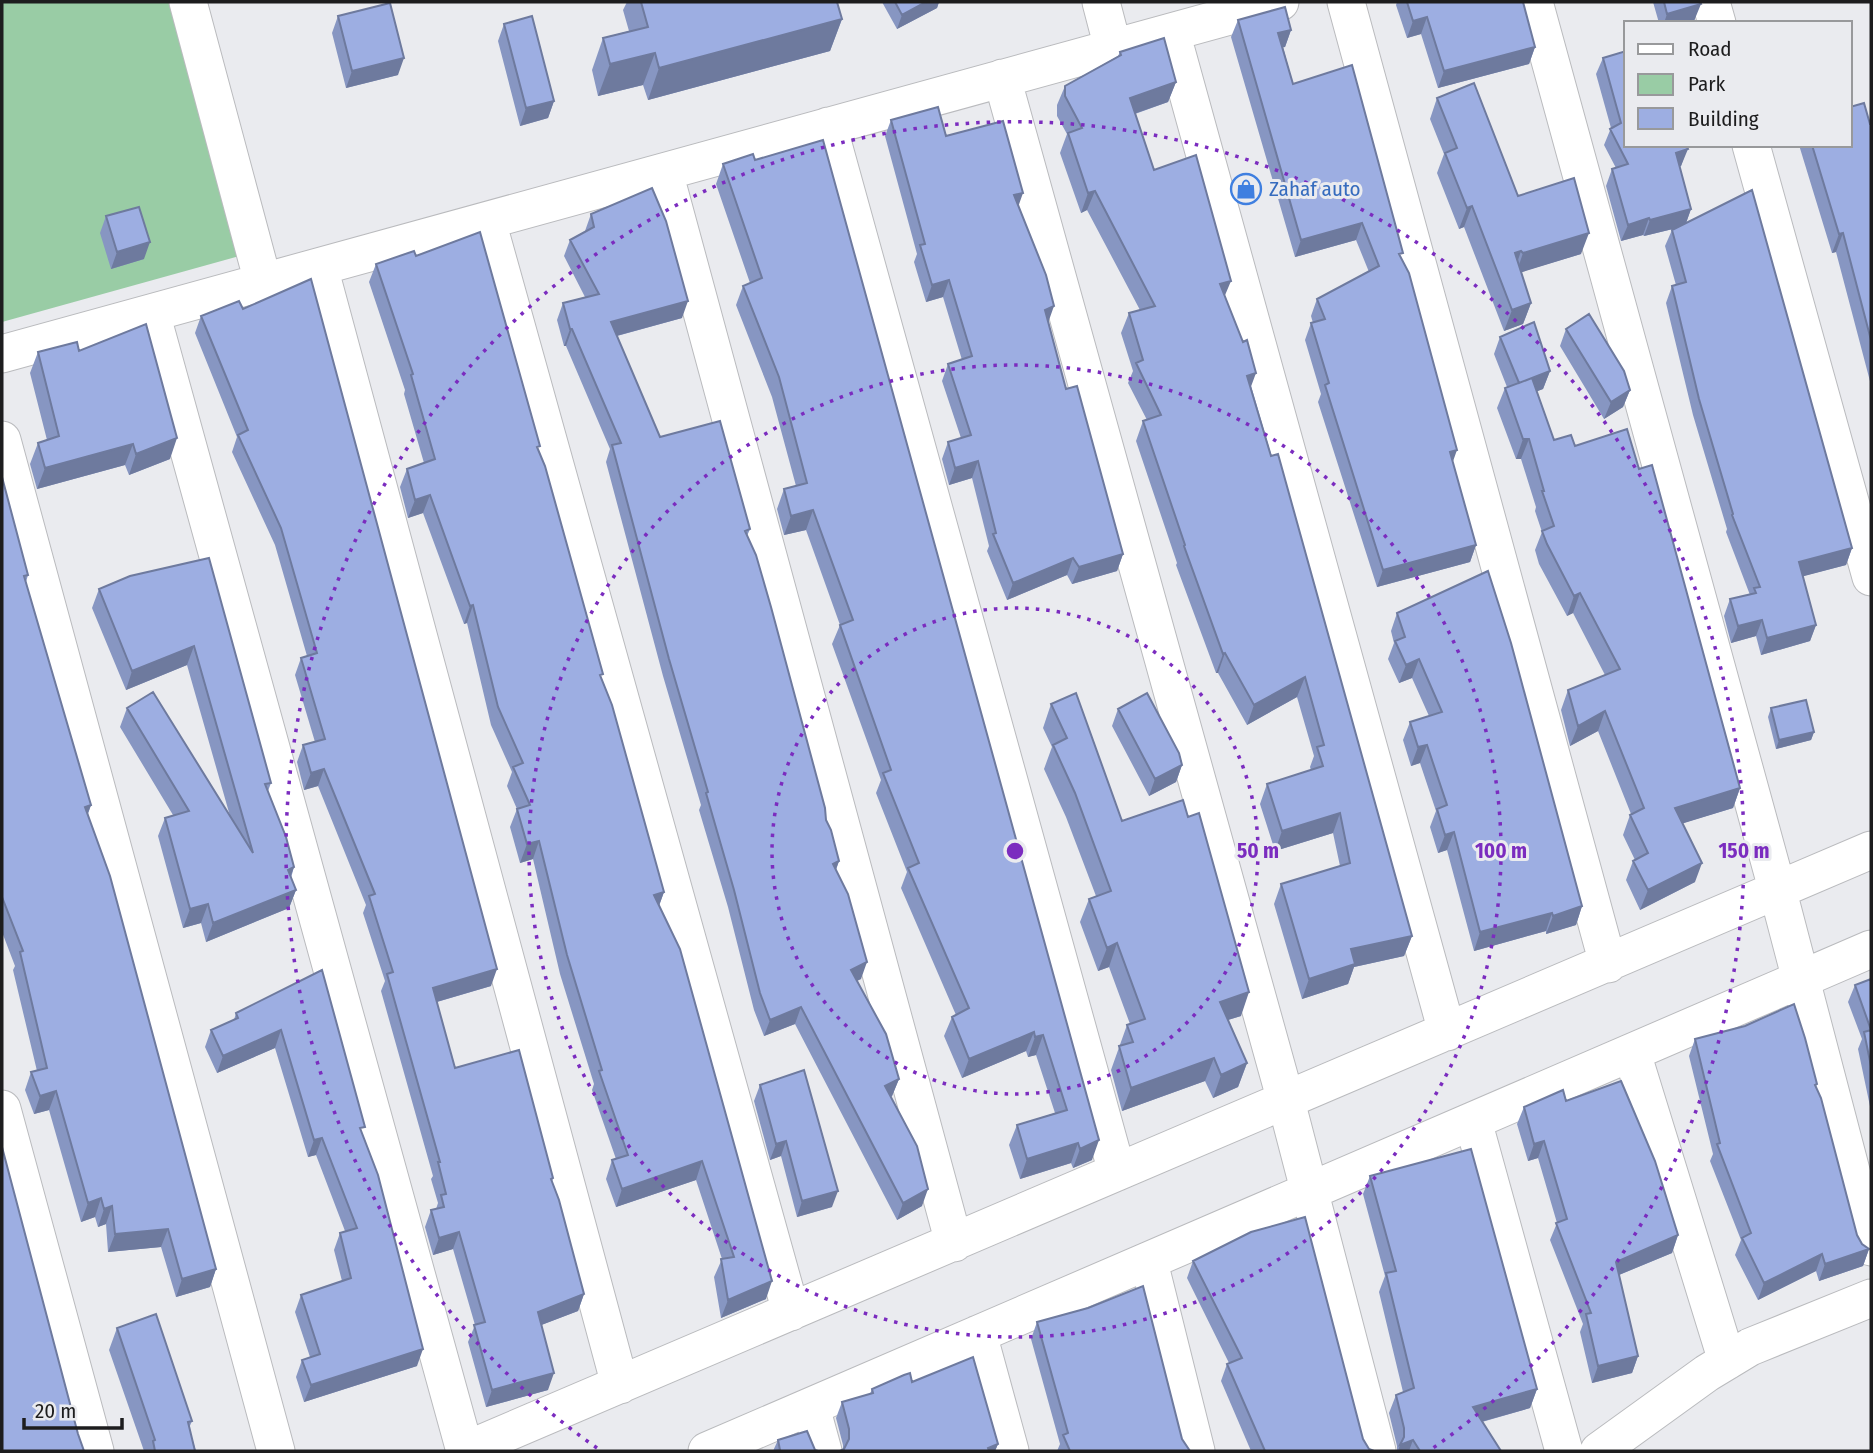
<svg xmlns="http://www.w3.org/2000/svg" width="1873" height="1453" font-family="'Fira Sans Condensed',sans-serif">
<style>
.green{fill:#99cca5}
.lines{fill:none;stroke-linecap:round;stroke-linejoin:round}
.minor-casing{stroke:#babbbe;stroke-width:39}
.minor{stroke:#fff;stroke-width:37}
.wall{fill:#8796c2}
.shaded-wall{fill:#6e7a9e}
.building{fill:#9daee2;stroke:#6e7a9e;stroke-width:2}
.ring{fill:none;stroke:#7b2cbf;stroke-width:3.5;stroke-dasharray:3.5 7}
.labels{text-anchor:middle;stroke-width:6;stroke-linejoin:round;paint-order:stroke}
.shop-label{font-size:21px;fill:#366cbe;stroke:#eaebef;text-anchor:start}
.centre{fill:#7b2cbf;stroke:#eaebef;stroke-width:3.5}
.ring-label{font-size:21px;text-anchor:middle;font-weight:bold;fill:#7b2cbf;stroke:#eaebef;stroke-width:6;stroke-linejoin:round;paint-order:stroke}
</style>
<rect width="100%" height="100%" fill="#eaebef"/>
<path class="green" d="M2,2h177l64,253 -241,67z"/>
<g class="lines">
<g class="minor-casing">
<path id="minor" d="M188,2l75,280
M1101,2l12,46
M1346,2l262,962
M1534,2l244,890 93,355
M1711,2l6,21
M1171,32l276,1000
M1002,78l284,1023 91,350
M828,126l289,1046
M1751,145l120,432
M664,172l290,1071
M487,221l304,1091
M319,267l301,1118
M151,313l314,1138
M2,354l1278,-352
M2,440l274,1011
M1632,1053l95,308
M2,1109l93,342
M1473,1121l91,330
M1149,1262l47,189
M978,1334l32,117
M811,1407l12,44
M464,1451l1407,-601
M707,1451l1164,-502
M1599,1451l108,-78 43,-26 121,-49"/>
</g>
<use href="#minor" class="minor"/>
</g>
<path class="wall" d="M627,2h210l5,17 -12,32 -182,49 -5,-15 -45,11 -6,-26 11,-32 26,-7 -6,-21z
M882,2h57l-2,6 -40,21z
M1397,2h126l12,45 -6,17 -91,24 -17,-54 -14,4 -11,-33z
M1653,2h47l-6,19v2h-35z
M338,16l60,59 -52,13 -14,-55z
M1238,20l53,10 -6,17h-2l10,37 108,175 51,203 24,83 -6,17 -93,25 -59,-185 3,-8 -16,-54 6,-17h2l-2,-7 6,-17 52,-27 -13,-32 -61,17 -64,-220z
M504,24l50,77 -6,17 -28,8 -22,-85z
M1120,52l56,30 -8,20 -33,12 19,56 71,127 187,639 -8,20 -50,11 -6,17 -46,15 -28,-95 7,-20 59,-18 -7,-33 -58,18 -15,-47 7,-20 44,-14 -1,-3 4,-11 -17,-59 -50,28 -29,-52h-2l-40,-108 1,-2 -41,-122 7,-20 4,-1 -19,-37 5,-12 -12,-38 8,-20 11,-3 -53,-100 -6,3 -21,-60 7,-19 -10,-18v-11l8,-19 53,-30z
M1603,58l84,90 -6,18 -2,1 12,42 -5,14 166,325 -6,17 -43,11 13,49 -6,16 -49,14 -5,-19 -25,7 -7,-27 6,-17 20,-4 -24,-63 1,-3 -34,-114 -27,-112 6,-17 4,-1 -11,-39 7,-16 1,-1 -29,7 -1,-1 -22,6 -15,-55 6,-17 4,-1 -12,-23 7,-17 -15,-54z
M1437,98l81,98 63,58 -60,18 10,31 -8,21 -19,7 -40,-104 -5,2 -22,-56 7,-19 -14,-35z
M891,120l55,16 72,70 48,183 57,165 -6,17 -45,13 -5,-9 -60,25 -20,-49 2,-5 -17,-68 -23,7 -7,-26 6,-17 13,-4 -19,-57 6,-17 14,-4 -19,-63 -17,5 -12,-40 3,-8 -32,-118z
M1870,124h1v270l-1,-6 1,-3 -35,-133 -4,1 -33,-108h51z
M723,164l369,996 -19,8 -2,-5 -51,16 -11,-34 8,-20 38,-12 -19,-58 -8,2 -2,-6 -64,27 -18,-42 8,-19 4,-2 -55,-127 6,-16 -31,-79 5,-13 -49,-136 8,-19 -34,-95 -22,5 -7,-26 7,-20 12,-3 -24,-89 -36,-92 7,-19 7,-3 -34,-99z
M591,214l91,104 -65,18 43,101 90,92 -3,7 79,284 13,41 -3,9 25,109 -4,1 42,99 -7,17 -1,1 31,109 -25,14 -102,-196 -31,12 -10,-26 -26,-103 -29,-97 2,-5 -38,-129 -57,-214 4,-13 -44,-103h-2l-7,-26 6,-17 22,-6 -21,-41 6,-16 15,-9z
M106,216l38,43 -33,10 -11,-36z
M416,256l122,195 63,228 63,213 -5,14 107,393 -45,19 -7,-41 8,-18 -26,-79 -80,27 -10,-28 6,-19 4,-1 -24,-69 2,-6 -34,-110 -27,-115 -13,4 -10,-36 7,-18 -10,-23 5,-14 -21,-47 -24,-102 -3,1 -41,-111 -15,5 -8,-31 7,-18 17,-6 -20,-69 1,-4 -36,-108 7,-18z
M201,316l290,670 -54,16 18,66 98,110 -1,4 32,112 -6,17 -37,14 7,65 -62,17 -18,-65 7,-17 -22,-76 -20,6 -8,-28 6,-17 5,-1 2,-6 -7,-24 2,-3 -52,-185 4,-10 -22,-68 3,-8 -48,-119 -14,4 -7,-28 6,-17 12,-3 -20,-67 6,-17 6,-2 -32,-111 -43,-93 5,-15 -42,-104z
M1566,329l64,61 -7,17 -19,12 -44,-73z
M1500,337l50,34 -7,18 -6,2 17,49 21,6 165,342 -7,20 -50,15 12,59 -55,28 -14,-30 7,-19 2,-1 -12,-25 7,-20 1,-1 -33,-83 -28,15 -9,-36 7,-20 37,-15 -32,-62 -6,3 -28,-52 -4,-14 7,-18 -7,-21 1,-4 -15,-48h-5l-19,-51 8,-20 2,-1 -13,-33z
M79,351l91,108 -41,16 -4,-10 -88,24 -7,-25 8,-21 9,-3 -17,-67 8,-21z
M2,477l26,98 -2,7 65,223 -3,9 128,455 -6,18 -34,10 -15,-50 -53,5 -2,-28 -8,3 -3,-10 -14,5 -32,-112 -15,4 -9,-24 6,-18 6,-1 -24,-101 2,-4 -13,-34z
M209,558l62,225 -3,8 26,76 -3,11 5,12 -7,18 -83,34 -5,-19 -18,5 -25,-92 7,-18 8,-3 -53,-88 7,-19 103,108 -43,-151 -61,25 -34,-82 7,-19z
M1397,613l185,293 -6,19 -30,9v-3l-72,20 -27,-101 -9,3 -8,-26 6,-16 -16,-48 -9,3 -8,-26 7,-18 19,-6 -17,-38 -13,5 -11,-24 6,-16 -3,-12z
M1051,704l190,312 -13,4 19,43 -9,24 -25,11 -8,-17 -83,30 -11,-41 16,-45 3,-1 -21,-57 -11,4 -18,-49 9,-23 7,-3 -30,-79 -22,-48 8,-22 -9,-19z
M1771,708l43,24 -3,8 -35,9 -8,-32z
M1118,709l64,56 -6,17 -27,14 -37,-70z
M322,970l40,164 55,232 -113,36 -8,-25 6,-17 8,-3 -15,-45 6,-17 41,-14 -8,-31 6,-17 5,-2 -29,-76 -8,2 -33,-109 -58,25 -12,-26 6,-17 23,-10 2,-7z
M1871,979v132l-13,-62 4,-10 -14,-37 7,-17z
M1695,1039l122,45 -1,3 41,148 5,9 7,5 -6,17 -44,15 -3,-10 -58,29 -23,-45 6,-15 -31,-79 3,-7 -24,-98z
M760,1085l72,122 -35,10 -16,-61 -11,4 -16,-59z
M1566,1101l112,134 -6,18 -53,22 19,81 -6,17 -40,10 -12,-51 3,-8 -33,-84 7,-17 -19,-65 -10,3 -11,-37 7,-17z
M1370,1176l167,213 -7,19 -48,14 19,29h-104v-5l-8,-33 7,-18 7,-3 -24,-100 6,-16 -22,-82z
M1193,1261l170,178 6,10 5,2h-123l-30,-70 6,-17 2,-1 -42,-85z
M1037,1322l145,117 8,12h-133l3,-7 -29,-105z
M117,1328l75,93 -3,7 7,23h-52l-35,-101z
M912,1382l86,62 -3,7h-155l3,-2v-4l-7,-27 6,-16 28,-8 2,-5z
M778,1440l37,10 3,1h-45z"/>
<path class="shaded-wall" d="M926,2h13l-2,6 -40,21 5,-14z
M1701,4l-7,17 -7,2h-23l3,-9z
M1427,17l-6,17 -14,4 6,-17z
M842,19l-12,32 -182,49 11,-32z
M1291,30l-6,17 -13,3 6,-17z
M1535,47l-6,17 -91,24 6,-17z
M655,53l-12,32 -45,11 12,-32z
M404,58l-6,17 -52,13 6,-17z
M1176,82l-8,20 -46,16 8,-20z
M554,101l-6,17 -28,8 6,-18z
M1688,149l-7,17 -11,4 6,-17z
M1095,191l-8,19 -6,3 7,-20z
M1023,193l-6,17 -3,-15z
M1472,206l-8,21 -5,2 8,-21z
M1691,209l-6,17 -41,10 6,-16z
M1649,218l-6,17 -22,6 7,-16z
M1362,223l-6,17 -61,17 6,-17z
M1589,233l-8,21 -65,20 7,-21z
M1843,233l-7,19 -4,1 7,-19z
M150,242l-6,17 -33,10 6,-17z
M1521,251l-7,21 1,-19z
M949,280l-6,17 -17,5 6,-17z
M1231,281l-8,19 -3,-16z
M688,301l-6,17 -77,21 6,-17z
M1531,303l-8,21 -19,7 8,-21z
M1054,306l-6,17 -3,-13z
M570,329h2l-6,17h-2z
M1550,371l-7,18 -30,12 6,-17z
M1256,373l-7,19 -2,-16z
M1630,390l-7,17 -19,12 7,-17z
M177,438l-7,21 -41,16 7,-21z
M1523,439h6l-8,20h-5z
M133,444l-8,21 -88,24 8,-21z
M1457,450l-6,17 -1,-15z
M978,461l-6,17 -23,7 6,-17z
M430,495l-7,18 -15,5 7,-18z
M813,510l-7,20 -22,5 7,-19z
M1476,545l-6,17 -93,25 6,-17z
M1852,548l-6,17 -53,14 6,-17z
M1123,554l-6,17 -45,13 7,-17z
M1073,558l-6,17 -60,25 6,-17z
M1580,593l-7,20 -6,3 7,-20z
M473,605l-6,18 -3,1 6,-18z
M1762,620l-6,16 -25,7 7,-17z
M1816,625l-6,16 -49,14 6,-17z
M194,646l-7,19 -61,25 6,-19z
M1225,653l-7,20h-2l7,-19z
M1419,659l-7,19 -13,5 7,-18z
M1305,677l-8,20 -50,28 7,-20z
M1605,711l-7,20 -28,15 8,-20z
M1814,732l-3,8 -35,9 3,-9z
M1427,745l-7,18 -9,3 7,-19z
M1182,765l-6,17 -27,14 6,-17z
M324,769l-6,17 -14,4 7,-17z
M1740,788l-7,20 -65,20 7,-20z
M91,805l-7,18 1,-16z
M1340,813l-7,20 -58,18 7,-20z
M1454,832l-7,18 -9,3 7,-18z
M539,841l-6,18 -13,4 7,-19z
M839,861l-6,16v-13z
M1702,863l-7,19 -55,28 8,-20z
M294,867l-7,19 1,-16z
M296,890l-7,18 -83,34 7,-19z
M664,892l-7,19 -3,-16z
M208,904l-7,19 -18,5 7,-19z
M1582,906l-6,19 -30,9 7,-18z
M1552,913l-6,18 -72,20 6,-19z
M1412,936l-8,20 -50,11 -6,17 -46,15 7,-20 42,-30z
M1117,943l-8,24 -11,4 9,-23z
M867,962l-6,17 -16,8 6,-17z
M497,969l-6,17 -65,19 7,-17z
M1249,992l-8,24 -30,9 9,-23z
M801,1007l-6,17 -31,12 6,-16z
M281,1030l-6,18 -58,25 6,-17z
M1034,1032l-8,19 -64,27 7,-19z
M1043,1035l-7,20 -8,2 7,-20z
M1214,1058l-9,23 -83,30 9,-23z
M1247,1063l-9,24 -25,11 8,-23z
M899,1079l-7,17 -13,7 6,-17z
M56,1091l-7,19 -15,4 6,-18z
M322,1138l-6,17 -8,2 6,-17z
M1099,1140l-7,20 -19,8 7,-19z
M786,1141l-5,15 -11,4 6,-16z
M1544,1141l-6,17 -10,3 6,-17z
M1078,1143l-7,20 -51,16 7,-20z
M702,1161l-6,19 -80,27 6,-18z
M928,1189l-6,17 -25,14 6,-17z
M838,1191l-6,16 -35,10 5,-16z
M101,1198l-6,19 -14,5 7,-19z
M112,1206l-6,18 -8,3 6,-18z
M168,1229l-7,18 -53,5 7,-18z
M459,1232l-6,17 -20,6 6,-17z
M1678,1235l-6,18 -63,26 7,-17z
M1869,1249l-6,17 -44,15 6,-17z
M1822,1254l-6,17 -58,29 6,-17z
M216,1269l-6,18 -34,10 6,-18z
M772,1281l-6,18 -45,19 7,-18z
M584,1294l-6,17 -47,18 7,-17z
M423,1349l-6,17 -113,36 7,-17z
M1638,1356l-6,17 -40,10 6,-17z
M554,1373l-6,17 -62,17 6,-17z
M1537,1389l-7,19 -64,18 7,-19z
M1413,1440l-4,11h-11l2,-6z
M998,1444l-3,7h-8l1,-3z"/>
<path class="building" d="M641,2h196l5,17 -183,49 -4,-15 -45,11 -7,-26 45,-11z
M895,2h31l-24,13z
M1407,2h116l12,45 -91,24 -17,-54 -14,4z
M1664,2h36l1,2 -34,10z
M390,3l14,55 -52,13 -14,-55z
M1285,7l6,23 -13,3 15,51 59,-19 51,188 -4,1 10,19 48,177 -7,2 26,93 -93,25 -58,-185 4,-2 -18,-60 14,-4 -8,-20 62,-33 -17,-43 -61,17 -63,-220z
M532,16l22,85 -28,7 -22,-84z
M1693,20l1,3h-11z
M1164,38l12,44 -46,16 24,72 42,-15 35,126 -11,3 23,58 4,-2 9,33 -9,3 24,80 7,-2 134,482 -61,13 4,15 -46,15 -28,-95 69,-21 -10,-50 -58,18 -15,-47 56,-18 -6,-19 7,-2 -19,-68 -51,28 -29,-52 -2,1 -39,-108 1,-1 -42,-124 18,-6 -25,-52 7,-3 -14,-47 26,-7 -60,-115 -7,2 -20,-60 14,-5 -17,-32v-10l56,-31 -1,-3z
M1626,51v94h60l2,4 -12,4 15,56 -41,11 -1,-2 -21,7 -16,-56 16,-5 -18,-35 11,-6 -18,-65z
M1474,83l44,113 56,-18 15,55 -66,20 -2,-2 -6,2 16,50 -19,7 -40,-104 -5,2 -22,-55 12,-5 -20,-50z
M1864,103l6,21h1v216l-28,-107 -4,1 -27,-89h38v-38z
M938,107l8,29 57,-15 20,72 -9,2 32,80 8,31 -9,4 21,79 11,-3 46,168 -44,13 -6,-9 -60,25 -20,-49 3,-1 -18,-72 -23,7 -7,-26 23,-7 -23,-71 24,-8 -23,-76 -17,5 -12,-40 5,-1 -34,-124z
M823,140l276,1000 -19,9 -2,-6 -51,16 -10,-34 50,-15 -24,-75 -8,2 -1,-5 -65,27 -17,-42 17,-9 -61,-140 11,-5 -36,-90 8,-3 -51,-145 13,-5 -40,-110 -22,6 -7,-27 23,-6 -28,-106 -36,-91 19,-8 -39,-114 30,-10 2,6z
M652,188l14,33 22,80 -77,21 49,115 60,-16 30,108 -5,2 11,24 15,52 54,201 1,12 5,10 8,31 -6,3 15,30 19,68 -16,8 35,64 13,45 -14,7 32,60 11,43 -25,14 -102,-196 -31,13 -10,-27 -26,-103 -28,-97 2,-1 -39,-133 -57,-214 9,-2 -49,-114h-2l-7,-26 36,-9 -29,-54 24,-13 -3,-13z
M1752,190l100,358 -53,14 17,63 -49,13 -5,-18 -24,6 -8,-27 26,-6 -2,-5 6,-1 -28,-72 1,-1 -34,-115 -27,-113 14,-4 -14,-52z
M139,207l11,35 -33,10 -11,-36z
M480,232l60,214 -3,1 8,19 58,208 -3,1 12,30 52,187 -10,3 26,54 92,332 -44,19 -7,-41 13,-2 -32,-96 -80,28 -10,-29 16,-5 -29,-84 3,-1 -35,-115 -28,-114 -12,3 -10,-35 13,-4 -17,-38 10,-4 -25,-56 -25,-102 -3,1 -40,-111 -15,5 -8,-31 28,-10 -24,-84 2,-1 -37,-110 38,-13 2,5z
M311,279l186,690 -64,19 22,80 64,-18 34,128 -2,1 8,21 25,94 -46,18 16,61 -62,17 -18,-65 11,-3 -26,-90 -20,6 -8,-28 13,-3 -3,-12 5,-1 -8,-32h2l-53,-188 6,-2 -24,-76 6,-2 -51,-125 -13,4 -8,-28 22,-6 -24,-81 16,-5 -36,-125 -43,-93 10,-5 -47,-114 38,-15 4,8z
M1589,314l35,57 6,19 -19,12 -45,-73z
M1534,322l16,49 -31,12 -19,-46z
M146,324l31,114 -41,16 -3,-10 -88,24 -7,-25 21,-7 -21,-84 39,-10 2,9z
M1532,378l22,62 17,-5 4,11 52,-17 12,40 13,-4 88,323 -65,20 27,55 -54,27 -15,-29 15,-8 -18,-38 14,-7 -39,-97 -27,15 -10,-36 52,-21 -40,-76 -6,3 -27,-52 -5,-13 12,-5 -12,-35h2l-15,-52h-6l-18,-51z
M2,477l26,98 -4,1 67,229 -6,2 25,69 106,393 -34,10 -14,-50 -53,5 -3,-28 -8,3 -3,-11 -13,5 -32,-112 -16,5 -9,-24 16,-4 -27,-116 3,-1 -21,-54z
M209,558l62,225 -6,1 21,53 8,30 -6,3 8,20 -83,33 -5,-19 -18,5 -25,-91 24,-7 -62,-103 26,-16 100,161 -59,-207 -62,25 -33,-82 31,-13z
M1488,571l23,72 71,263 -29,10 -1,-3 -72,19 -26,-100 -9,3 -8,-26 10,-4 -20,-60 -9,2 -8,-25 32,-10 -23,-53 -13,6 -11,-24 10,-4 -8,-24z
M1076,693l46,128 61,-21 5,17 11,-4 50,179 -29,10 27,61 -26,12 -7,-17 -83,30 -12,-42 14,-4 -6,-17 18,-6 -28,-76 -10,5 -18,-49 22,-8 -36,-98 -22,-48 14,-7 -16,-34z
M1147,693l32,60 3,12 -27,14 -37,-70z
M1806,700l8,32 -35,8 -8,-32z
M322,970l43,157 -5,1 18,47 45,174 -112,36 -9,-25 18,-6 -19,-59 50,-17 -11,-45 17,-5 -35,-90 -8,2 -33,-110 -58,26 -12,-26 27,-12 -2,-5z
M1871,979v87l-7,-34 7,-2 -16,-45z
M1794,1004l11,34 12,46 -2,1 6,13 36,137 5,9 7,5 -44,15 -3,-10 -58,29 -22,-45 9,-5 -34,-89 3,-1 -25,-104 50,-13z
M804,1070l34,121 -36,10 -16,-60 -10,3 -16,-59z
M1621,1081l34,80 23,74 -62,27 22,94 -40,10 -12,-52 5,-1 -35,-90 11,-4 -23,-78 -10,3 -10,-37 39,-17 3,11z
M2,1147l76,287 6,17h-82z
M1471,1149l66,240 -64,18 28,44h-81l-7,-11 -13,5 4,-8v-9l-8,-33 18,-7 -28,-115 10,-2 -26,-95z
M1305,1217l58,222 6,10 5,2h-109l-38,-87 15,-6 -49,-97 58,-29z
M1143,1286l39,153 8,12h-120l-7,-16 5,-2 -31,-111 51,-14z
M156,1314l36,107 -4,1 7,29h-40l-2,-10 2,-1 -38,-112z
M973,1357l25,87 -10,4 1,3h-149l4,-2 5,-10v-10l-7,-27 31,-9 -1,-4 32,-14 6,-2 2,9z
M807,1431l8,19 3,1h-43l5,-1 -2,-10z"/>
<g class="ring">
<circle cx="1015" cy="851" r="243"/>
<circle cx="1015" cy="851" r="486"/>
<path d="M597 1448A729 729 0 1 1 1433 1448"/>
</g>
<defs>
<g id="shop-ring" transform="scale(1.575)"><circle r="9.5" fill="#eaebef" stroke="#3f7fe0" stroke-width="1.5"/><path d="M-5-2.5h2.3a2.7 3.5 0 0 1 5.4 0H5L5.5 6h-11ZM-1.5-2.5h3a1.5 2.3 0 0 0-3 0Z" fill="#3f7fe0"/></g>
</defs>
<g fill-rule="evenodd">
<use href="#shop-ring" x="1246" y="189"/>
</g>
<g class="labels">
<g class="shop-label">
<text x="1269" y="196">Zahaf auto</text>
</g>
</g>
<circle cx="1015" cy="851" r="10" class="centre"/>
<g class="ring-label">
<text x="1258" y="858">50 m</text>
<text x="1501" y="858">100 m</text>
<text x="1744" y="858">150 m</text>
</g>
<rect width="1873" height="1453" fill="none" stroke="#1d1d1e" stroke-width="7"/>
<rect x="1624" y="21" width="228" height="126" fill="#eaebef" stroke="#98999b" stroke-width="2"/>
<rect x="1638" y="44" width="35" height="10" fill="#ffffff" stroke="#98999b" stroke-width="2"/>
<text x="1688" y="56" font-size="21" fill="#1d1d1e">Road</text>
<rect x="1638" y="74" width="35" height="21" fill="#99cca5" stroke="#98999b" stroke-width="2"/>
<text x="1688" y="91" font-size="21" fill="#1d1d1e">Park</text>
<rect x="1638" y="108" width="35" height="21" fill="#9daee2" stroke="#98999b" stroke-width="2"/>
<text x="1688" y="126" font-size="21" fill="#1d1d1e">Building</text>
<path d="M24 1418v10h98v-10" fill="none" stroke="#1d1d1e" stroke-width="3.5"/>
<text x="35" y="1418" font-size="21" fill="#1d1d1e" stroke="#eaebef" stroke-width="5" paint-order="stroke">20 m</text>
</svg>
